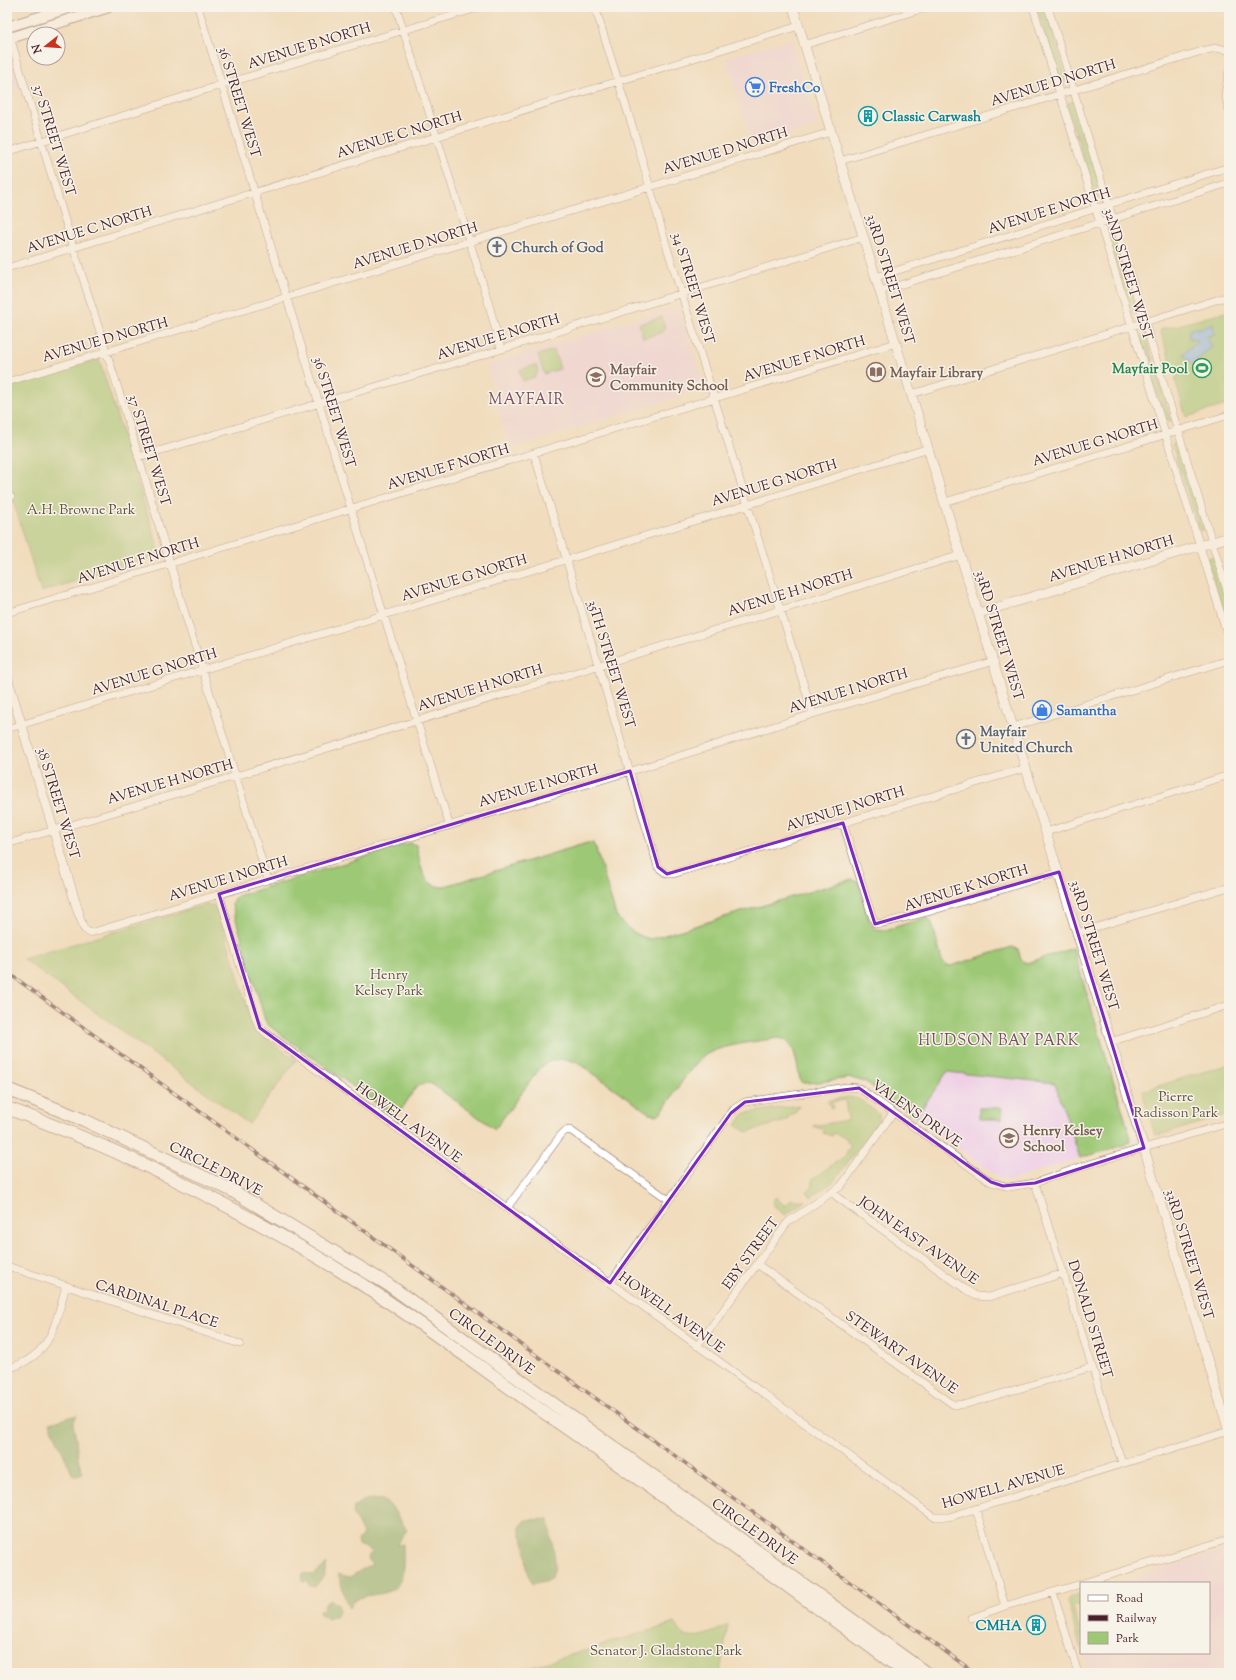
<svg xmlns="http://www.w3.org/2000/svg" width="1236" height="1680" font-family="'Sorts Mill Goudy',serif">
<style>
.built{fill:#efd0e6}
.green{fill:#9dc874;stroke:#747450}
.forest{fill:#7eac66;stroke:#646648}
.water{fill:#86b9f3;stroke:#686c8f}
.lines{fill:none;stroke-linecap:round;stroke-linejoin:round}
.street-casing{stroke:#84625e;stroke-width:8}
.secondary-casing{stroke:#84625e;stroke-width:10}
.primary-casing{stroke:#84625e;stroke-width:12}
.highway-casing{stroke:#84625e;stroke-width:14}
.street{stroke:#fff;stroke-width:7}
.secondary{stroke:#fff;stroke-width:9}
.primary{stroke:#fff;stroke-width:10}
.highway{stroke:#fff;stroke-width:12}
.rail-casing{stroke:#4a1f2b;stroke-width:3.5}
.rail{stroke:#f7f3e8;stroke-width:2;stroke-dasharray:6;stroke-linecap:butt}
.marked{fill:none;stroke:#7b2cbf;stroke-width:3;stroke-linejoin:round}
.labels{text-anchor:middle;stroke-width:3;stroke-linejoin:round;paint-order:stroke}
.street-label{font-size:14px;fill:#4a1f2b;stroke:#f7f3e8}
.shop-label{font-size:14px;font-weight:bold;fill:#366cbe;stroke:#f7f3e8;text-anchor:start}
.culture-label{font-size:14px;font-weight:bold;fill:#0d838f;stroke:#f7f3e8;text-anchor:start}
.worship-label{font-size:14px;font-weight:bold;fill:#5b616d;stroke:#f7f3e8;text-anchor:start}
.leisure-label{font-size:14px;font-weight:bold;fill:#27864d;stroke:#f7f3e8;text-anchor:end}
.education-label{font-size:14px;font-weight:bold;fill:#785e54;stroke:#f7f3e8;text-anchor:start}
.park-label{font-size:14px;fill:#635241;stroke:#f7f3e8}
.neighbourhood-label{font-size:15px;letter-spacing:1px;fill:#7c5064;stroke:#f7f3e8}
</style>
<rect width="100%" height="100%" fill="#f7f3e8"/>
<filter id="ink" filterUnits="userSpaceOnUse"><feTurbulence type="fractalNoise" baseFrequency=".025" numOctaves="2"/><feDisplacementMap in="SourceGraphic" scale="8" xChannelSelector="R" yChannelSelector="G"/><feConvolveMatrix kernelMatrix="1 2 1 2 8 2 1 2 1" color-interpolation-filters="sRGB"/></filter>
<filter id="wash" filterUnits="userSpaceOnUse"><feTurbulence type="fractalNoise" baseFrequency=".012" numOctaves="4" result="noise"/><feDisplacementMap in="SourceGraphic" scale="16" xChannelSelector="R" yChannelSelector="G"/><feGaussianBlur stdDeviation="0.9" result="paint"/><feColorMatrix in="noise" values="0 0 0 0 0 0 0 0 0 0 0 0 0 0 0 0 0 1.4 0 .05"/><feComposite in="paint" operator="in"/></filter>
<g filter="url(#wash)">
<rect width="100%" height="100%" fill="#f1ddbd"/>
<path class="built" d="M791,39l27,87 -65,20 -27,-88z
M7,50l4,3 10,34 -14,4z
M679,306l25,83 -194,60 -13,-43 1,-4 -11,-37z
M947,1072l109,11 24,75 -68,22 -14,-3 -82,-60z
M1229,1549v124h-140l-6,-20h126v-70h-92z"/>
<path class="green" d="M1037,7h8l22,73 -7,1z
M1074,101l29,96 -7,1 -29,-93 1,-2z
M1113,228l25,83 -6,2 -26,-82z
M1226,312l3,2v90l-43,13 -11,-38 5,-6 -9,-10 -11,-33z
M662,317l3,11 -2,4 -20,6 -4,-14z
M1145,335l26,86 -5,1 -27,-84z
M554,350l6,19 -16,5 -6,-19z
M99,359l61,195 -119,38 -34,-112v-92z
M536,365l2,6 -3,6 -12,4 -4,-11z
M1178,442l27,87 -5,2 -28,-86 1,-1z
M1213,556l16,49v25l-22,-71z
M410,843l6,2c5,17 4,40 26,42l145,-44h6l3,6 20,67c7,10 22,21 35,23l201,-60 6,3 12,41 6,6 9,1 40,-12 4,1 3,4 10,38 4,4 5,1 61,-19 6,2 3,11 6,3 46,-15 57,187v6l-5,4 -45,13 -25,-75 -108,-11 -31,45 -50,-35 -15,-4 -43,5h-5l-3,-4c-4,-15 -3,-38 -21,-41 -19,3 -61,7 -75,18 -16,12 -30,40 -43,56l-4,3 -7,-1 -70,-50c-13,-7 -29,-6 -40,4l-45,61 -63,-45 -5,-1 -10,3 -18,27 -5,3 -126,-91 -3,-5 -33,-115 1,-4 4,-5z
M204,905h9l5,5 35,116 3,5 40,29 -47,64 -226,-165z
M1229,1064v50l-69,21 -1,-1 -4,1 -13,-44z
M849,1097l10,2 20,15v6l-45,61 -23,16 -4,-6 6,-5 -1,-7 33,-23 6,-12 -4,-2v-4l-14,-5 -1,3 -9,-3 1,-3 -11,-4 35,-6 -3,-20 -13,2 1,6 -2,1 -3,-7 1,-2z
M799,1105l-4,8 -6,3 -3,5 -40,11 -10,-7 7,-10 3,-2z
M979,1108h23v11h-23z
M776,1197l9,9 7,-7 13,2 -20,14 -8,-6 -5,-7z
M1081,1593v4l-3,1 2,7 -7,2 8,26v16l-14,-48 3,-4z
M675,1623c3,4 5,10 10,12 14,5 31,-4 43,-10l-8,48h-208z"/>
<path class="forest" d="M77,1415l-4,9 3,15 2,19 5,16 -5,2h-5l-23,-53z
M372,1499l11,1 9,7 15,23 -11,15 7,-1c0,10 1,22 -1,32 -7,24 -32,14 -48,25 -2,1 -4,5 -5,7 -6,-12 -6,-21 -11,-34l12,3 16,-10 6,-2 -4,-6 1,-4 4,-2 -7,-6 -7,-1 -1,-6 5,-6 -10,-20 1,-8 11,-6z
M549,1519c1,7 1,15 3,22 2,14 7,27 -3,39l-17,4 -5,-15 -2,-25 -5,-11v-6l6,-7z
M327,1564l-3,12 -9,11 -5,-1 -2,-5 -6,1 1,-9 10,2z
M331,1600l7,4 1,7 -2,5 -9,3 -9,-6v-3l4,1 1,-7z"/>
<path class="water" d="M1213,323l1,12 -9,2 8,9 -21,18 -9,-10 15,-14 -9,-2v-8c10,-4 12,1 24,-7z"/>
</g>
<g filter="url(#ink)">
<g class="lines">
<g class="street-casing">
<path id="street" d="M198,7l169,554 82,263
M396,7l90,287 15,55
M595,7l40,128 30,106 148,473
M1033,7l196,633
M1048,7l181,590
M7,27l66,220 50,157 63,213 82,263
M804,45l124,-38
M1229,71l-4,23 4,16
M7,152l214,-67 260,-78
M840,161l362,-110 14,-3 13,2
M7,268l792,-242
M876,277l353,-110
M880,291l349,-108
M7,382l824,-250
M912,394l317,-98
M534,454c43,137 83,275 124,413l9,7h6l353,-106
M138,457l348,-103 378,-117
M7,498l4,-1
M945,502l284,-87
M7,613l889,-270
M1013,727l216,-67
M7,729l740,-224 182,-57
M843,823l28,90 4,10 4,1 52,-13 128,-39
M1046,832l183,-57
M7,844l229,-68 725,-221
M219,894l37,126 4,8 7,6 667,483h15l280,-86
M79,914l5,15 6,4 548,-164 175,-55 181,-53
M1077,933l152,-46
M1110,1042l119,-37
M1035,1183l87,280
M833,1192l4,5 128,92 11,7 13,1 75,-24
M507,1208l53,-72 5,-5 5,-1 99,70
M757,1264l197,141 13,-1 125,-37
M7,1266l233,78
M610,1283l121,-170 3,-4 11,-7 102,-15 12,1 132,94 18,5 26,-4 51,-18 143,-42
M697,1346l91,-124 53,-36 52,-73
M7,1369c45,-13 47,-42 59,-83
M976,1509l29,97
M1083,1583l146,-44
M1053,1592l25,81
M972,1618l33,-12 76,-22"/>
</g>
<g class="secondary-casing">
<path id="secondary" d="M793,7l220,720 131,421 85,284
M979,613l250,-76
M7,677l72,237"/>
</g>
<g class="primary-casing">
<path id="primary" d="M7,27l65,-20
M7,39l102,-32"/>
</g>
<g class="highway-casing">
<path id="highway" d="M7,1089l77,31 147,70 158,95 537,388
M7,1108c121,44 236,102 345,170 67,42 129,90 193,135 122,85 242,172 361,260"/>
</g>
<use href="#street" class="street"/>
<use href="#secondary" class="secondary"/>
<use href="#primary" class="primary"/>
<use href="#highway" class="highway"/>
<g class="rail-casing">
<path id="rail" d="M7,972l968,701"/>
</g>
<use href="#rail" class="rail"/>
</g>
</g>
<path d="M0 0H1236V1680H0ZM630,771l28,96 9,7 176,-51 32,101 184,-52 85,276 -109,35 -32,3 -12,-4 -132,-94 -114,14 -14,11 -121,170 -350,-255 -41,-134z" fill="#f1ddbd" fill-opacity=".55" fill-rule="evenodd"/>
<path class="marked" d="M630,771l28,96 9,7 176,-51 32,101 184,-52 85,276 -109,35 -32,3 -12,-4 -132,-94 -114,14 -14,11 -121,170 -350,-255 -41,-134z"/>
<defs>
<g id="supermarket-ring" transform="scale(1)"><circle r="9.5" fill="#f7f3e8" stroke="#3f7fe0" stroke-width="1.5"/><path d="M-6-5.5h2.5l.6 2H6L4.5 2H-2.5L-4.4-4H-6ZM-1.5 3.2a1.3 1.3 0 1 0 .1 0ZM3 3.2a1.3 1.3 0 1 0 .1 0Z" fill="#3f7fe0"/></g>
<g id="building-ring" transform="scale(1)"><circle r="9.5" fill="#f7f3e8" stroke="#0f9aa8" stroke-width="1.5"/><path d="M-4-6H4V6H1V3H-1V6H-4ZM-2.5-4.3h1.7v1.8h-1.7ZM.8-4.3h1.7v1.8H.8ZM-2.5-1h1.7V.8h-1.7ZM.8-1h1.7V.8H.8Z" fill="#0f9aa8"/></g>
<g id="church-ring" transform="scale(1)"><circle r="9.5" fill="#f7f3e8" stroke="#6b7280" stroke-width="1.5"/><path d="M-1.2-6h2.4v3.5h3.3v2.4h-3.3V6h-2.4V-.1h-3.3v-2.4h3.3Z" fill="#6b7280"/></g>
<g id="stadium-ring" transform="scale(1)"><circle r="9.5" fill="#f7f3e8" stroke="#2e9e5b" stroke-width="1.5"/><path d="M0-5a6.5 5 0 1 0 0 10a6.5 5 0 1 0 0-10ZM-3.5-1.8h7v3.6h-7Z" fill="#2e9e5b"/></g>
<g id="library-ring" transform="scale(1)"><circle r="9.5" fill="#f7f3e8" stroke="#8d6e63" stroke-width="1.5"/><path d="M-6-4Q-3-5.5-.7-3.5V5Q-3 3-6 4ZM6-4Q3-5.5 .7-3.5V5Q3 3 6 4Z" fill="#8d6e63"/></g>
<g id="school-ring" transform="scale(1)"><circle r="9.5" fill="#f7f3e8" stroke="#8d6e63" stroke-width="1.5"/><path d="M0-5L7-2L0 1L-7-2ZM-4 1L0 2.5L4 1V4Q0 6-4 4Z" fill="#8d6e63"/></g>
<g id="shop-ring" transform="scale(1)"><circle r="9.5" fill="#f7f3e8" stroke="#3f7fe0" stroke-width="1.5"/><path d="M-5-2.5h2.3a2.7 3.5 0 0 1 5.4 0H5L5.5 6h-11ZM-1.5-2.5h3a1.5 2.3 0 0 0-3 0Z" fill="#3f7fe0"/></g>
</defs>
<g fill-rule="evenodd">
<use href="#supermarket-ring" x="755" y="87"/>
<use href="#building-ring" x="868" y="116"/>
<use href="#church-ring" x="497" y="247"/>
<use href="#stadium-ring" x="1202" y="368"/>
<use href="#library-ring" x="876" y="372"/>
<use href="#school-ring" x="596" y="377"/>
<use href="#shop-ring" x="1042" y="710"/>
<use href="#church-ring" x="966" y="739"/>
<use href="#school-ring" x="1009" y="1138"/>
<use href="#building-ring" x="1036" y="1625"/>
</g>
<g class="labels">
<g class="street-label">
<text transform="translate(309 45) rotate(-17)" y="5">AVENUE B NORTH</text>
<text transform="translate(1053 82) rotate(-17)" y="5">AVENUE D NORTH</text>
<text transform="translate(240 102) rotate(73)" y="5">36 STREET WEST</text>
<text transform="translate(399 134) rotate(-17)" y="5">AVENUE C NORTH</text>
<text transform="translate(55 140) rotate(73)" y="5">37 STREET WEST</text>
<text transform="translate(725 150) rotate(-17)" y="5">AVENUE D NORTH</text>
<text transform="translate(1049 210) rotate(-17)" y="5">AVENUE E NORTH</text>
<text transform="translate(89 229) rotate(-17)" y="5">AVENUE C NORTH</text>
<text transform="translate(415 245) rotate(-17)" y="5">AVENUE D NORTH</text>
<text transform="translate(1129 274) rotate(73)" y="5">32ND STREET WEST</text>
<text transform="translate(891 279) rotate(73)" y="5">33RD STREET WEST</text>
<text transform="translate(694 288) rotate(73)" y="5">34 STREET WEST</text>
<text transform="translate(498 336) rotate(-17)" y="5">AVENUE E NORTH</text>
<text transform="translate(105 339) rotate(-16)" y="5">AVENUE D NORTH</text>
<text transform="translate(804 358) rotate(-17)" y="5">AVENUE F NORTH</text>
<text transform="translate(335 412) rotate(73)" y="5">36 STREET WEST</text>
<text transform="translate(1095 442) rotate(-17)" y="5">AVENUE G NORTH</text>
<text transform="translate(150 450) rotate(73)" y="5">37 STREET WEST</text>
<text transform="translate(448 466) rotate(-17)" y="5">AVENUE F NORTH</text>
<text transform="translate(774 482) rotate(-17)" y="5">AVENUE G NORTH</text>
<text transform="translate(1111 558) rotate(-17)" y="5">AVENUE H NORTH</text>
<text transform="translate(138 560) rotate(-17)" y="5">AVENUE F NORTH</text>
<text transform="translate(464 577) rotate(-17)" y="5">AVENUE G NORTH</text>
<text transform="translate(790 592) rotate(-17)" y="5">AVENUE H NORTH</text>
<text transform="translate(1000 635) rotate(73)" y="5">33RD STREET WEST</text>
<text transform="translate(612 664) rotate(73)" y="5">35TH STREET WEST</text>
<text transform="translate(154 671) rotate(-17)" y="5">AVENUE G NORTH</text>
<text transform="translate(480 687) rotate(-17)" y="5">AVENUE H NORTH</text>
<text transform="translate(848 690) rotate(-17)" y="5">AVENUE I NORTH</text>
<text transform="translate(170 781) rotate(-16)" y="5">AVENUE H NORTH</text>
<text transform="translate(538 785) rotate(-16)" y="5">AVENUE I NORTH</text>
<text transform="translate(59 803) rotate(73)" y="5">38 STREET WEST</text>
<text transform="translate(845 808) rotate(-17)" y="5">AVENUE J NORTH</text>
<text transform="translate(228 878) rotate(-17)" y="5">AVENUE I NORTH</text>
<text transform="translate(966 887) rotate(-17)" y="5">AVENUE K NORTH</text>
<text transform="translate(1095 945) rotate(73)" y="5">33RD STREET WEST</text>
<text transform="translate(917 1113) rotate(35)" y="5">VALENS DRIVE</text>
<text transform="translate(409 1122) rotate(36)" y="5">HOWELL AVENUE</text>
<text transform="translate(216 1168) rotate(27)" y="5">CIRCLE DRIVE</text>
<text transform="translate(919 1240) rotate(35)" y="5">JOHN EAST AVENUE</text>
<text transform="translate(750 1253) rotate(-54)" y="5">EBY STREET</text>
<text transform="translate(1190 1254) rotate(73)" y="5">33RD STREET WEST</text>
<text transform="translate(157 1303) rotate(18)" y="5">CARDINAL PLACE</text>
<text transform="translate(672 1312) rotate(36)" y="5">HOWELL AVENUE</text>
<text transform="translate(1091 1319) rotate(73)" y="5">DONALD STREET</text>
<text transform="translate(492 1341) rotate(36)" y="5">CIRCLE DRIVE</text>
<text transform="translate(902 1352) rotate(35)" y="5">STEWART AVENUE</text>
<text transform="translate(1003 1486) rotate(-16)" y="5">HOWELL AVENUE</text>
<text transform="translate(755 1531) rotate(36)" y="5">CIRCLE DRIVE</text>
</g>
<g class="shop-label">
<text x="769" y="92">FreshCo</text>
<text x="1056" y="715">Samantha</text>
</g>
<g class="culture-label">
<text x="882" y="121">Classic Carwash</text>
<text x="1022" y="1630" text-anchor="end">CMHA</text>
</g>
<g class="worship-label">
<text x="511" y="252">Church of God</text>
<text x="980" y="736">Mayfair<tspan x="980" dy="16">United Church</tspan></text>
</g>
<g class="leisure-label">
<text x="1188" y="373">Mayfair Pool</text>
</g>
<g class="education-label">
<text x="610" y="374">Mayfair<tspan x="610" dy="16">Community School</tspan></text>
<text x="890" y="377">Mayfair Library</text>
<text x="1023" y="1135">Henry Kelsey<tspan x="1023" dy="16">School</tspan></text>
</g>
<g class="park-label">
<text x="81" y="514">A.H. Browne Park</text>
<text x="389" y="979">Henry<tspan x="389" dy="16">Kelsey Park</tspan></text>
<text x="1176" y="1101">Pierre<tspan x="1176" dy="16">Radisson Park</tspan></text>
<text x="666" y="1655">Senator J. Gladstone Park</text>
</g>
<g class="neighbourhood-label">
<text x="527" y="404">MAYFAIR</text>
<text x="999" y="1045">HUDSON BAY PARK</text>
</g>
</g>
<rect width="1236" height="1680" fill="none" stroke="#f7f3e8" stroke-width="24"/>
<rect x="1080" y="1582" width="130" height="72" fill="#f7f3e8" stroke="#b29e9c"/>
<rect x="1088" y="1595" width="20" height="6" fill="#ffffff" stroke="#b29e9c"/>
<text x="1116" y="1602" font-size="12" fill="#4a1f2b">Road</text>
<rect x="1088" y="1615" width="20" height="6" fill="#4a1f2b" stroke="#b29e9c"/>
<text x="1116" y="1622" font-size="12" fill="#4a1f2b">Railway</text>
<rect x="1088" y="1632" width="20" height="12" fill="#9dc874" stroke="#b29e9c"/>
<text x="1116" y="1642" font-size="12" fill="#4a1f2b">Park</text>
<g transform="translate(46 46) rotate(253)"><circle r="19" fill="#f7f3e8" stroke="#b29e9c"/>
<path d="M0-3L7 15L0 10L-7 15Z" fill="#c8321e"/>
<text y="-6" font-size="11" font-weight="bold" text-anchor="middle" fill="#4a1f2b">N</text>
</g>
</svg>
